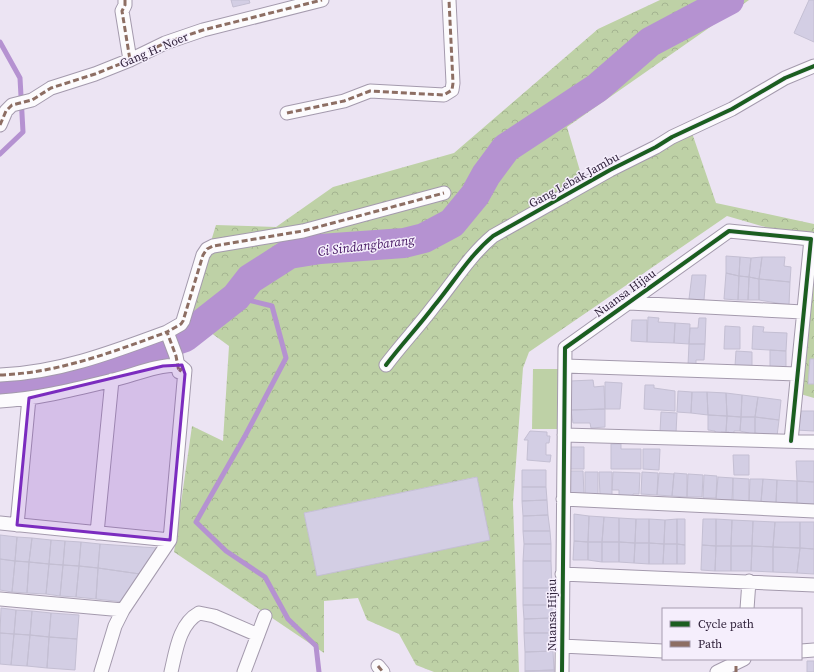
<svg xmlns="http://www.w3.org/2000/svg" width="814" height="672" font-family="'Source Serif 4',serif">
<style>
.forest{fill:url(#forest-crowns);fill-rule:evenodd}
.pitch{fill:#bed1a6}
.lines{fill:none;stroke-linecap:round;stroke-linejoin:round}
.stream{stroke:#b592d1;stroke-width:5}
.river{stroke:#b592d1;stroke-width:30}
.building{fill:#d3cee4;stroke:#c4bfd3}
.street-casing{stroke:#a49aad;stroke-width:15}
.street{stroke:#fcfbfd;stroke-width:13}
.quiet{stroke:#8d6e63;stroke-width:3;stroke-dasharray:6 3;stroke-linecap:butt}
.cycleway-casing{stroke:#f5eefc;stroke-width:6}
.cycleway{stroke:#1b5e20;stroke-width:4}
.marked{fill:#7b2cbf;fill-opacity:0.2;stroke:#7b2cbf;stroke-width:3;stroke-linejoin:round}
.labels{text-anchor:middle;stroke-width:3;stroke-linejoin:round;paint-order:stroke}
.street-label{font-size:12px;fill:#30223b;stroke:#f5eefc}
.water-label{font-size:13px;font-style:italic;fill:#41125f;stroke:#f5eefc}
</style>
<defs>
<pattern id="forest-crowns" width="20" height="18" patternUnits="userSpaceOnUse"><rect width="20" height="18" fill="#bed1a6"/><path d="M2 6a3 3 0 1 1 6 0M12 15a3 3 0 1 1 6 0" fill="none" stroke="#a4b390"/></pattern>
</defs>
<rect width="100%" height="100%" fill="#ece4f3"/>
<path class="forest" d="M660,0h89l-182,127 16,54 108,-51 25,73 98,21v17l-87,-25 -198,136 -6,16 -10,135 6,169h-85l-18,-7 -17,-31 -32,-14 -9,-22 -34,3v52l-150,-101 18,-126 31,15 6,-95 -41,-30 28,-91 60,2 57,-40 121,-34 144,-124zM476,477l13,63 -172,35 -13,-62z
M814,249v149l-17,-5z"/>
<path class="pitch" d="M533,369h25l-1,60h-25z"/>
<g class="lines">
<path class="stream" d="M0,42l20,36 3,54 -23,22
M236,297l36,9 14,52 -41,78 -49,86 30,29 39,26 23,42 28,27 3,26"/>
<path class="river" d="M0,384l35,-1 78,-21 72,-25 51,-40 14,-18 39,-25 31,-5 84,-6 20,-5 28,-15 23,-28 11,-20 20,-27 91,-60 53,-46 79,-42"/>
</g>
<path class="building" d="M231,0h18l1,3 -17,4z
M809,0h5v42l-20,-9z
M726,256l14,1 -1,19 -13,-3z
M740,257l11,1 -2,19 -10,-1z
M762,257l-3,22 -10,-2 2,-19z
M762,257h23l-1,9 7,1 -1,15 -31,-3z
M726,273l13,3 -1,24 -14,-1z
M692,275h14l-2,25 -15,-1z
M739,276l10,1 -1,23h-10z
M749,277l10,2v21h-11z
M759,279l31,3 -1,23 -30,-5z
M648,317l11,1 -1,4 17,1 -1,20 -27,-1z
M699,318h7l-1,26h-16l1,-16h8z
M632,320h15v22l-16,-1z
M675,323l15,1 -1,20 -15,-1z
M725,326l15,1v22h-16z
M753,326l11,1 -1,5 24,1 -1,18 -34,-2z
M689,344h16l-1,16h-8v5h-8z
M770,350l16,1v18l-16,-1z
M736,351l16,1v15l-17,-1z
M810,359h4v25h-6z
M593,380l1,7 10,-1 1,23 -34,1 -1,-29z
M605,382l17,1 -2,26h-15z
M645,385h9v3l21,3v20l-31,-2z
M678,391l14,1 -1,21 -14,-1z
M692,392h15l1,23 -17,-2z
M707,392l19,1 1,23 -19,-1z
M726,393l16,2 -1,22 -14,-1z
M742,395l16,2 -3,20h-14z
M758,397l23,3 -2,20 -24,-3z
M605,409v18l-14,1 -1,-5h-17l-2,-13z
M797,411h17v20l-18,-1z
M661,412l16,1 -1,20 -16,-1z
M708,415l19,1 -1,16h-5v3h-5l-1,-4 -7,-1z
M727,416l14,1 -1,14h-6v5l-4,-1 -1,-3h-3z
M741,417h14v20h-7l1,-4 -9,-2z
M755,417l24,3 -2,16 -22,-3z
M530,431l17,1v4h3l-1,7h-3v12h5l-1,7 -23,-2 1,-20h-4z
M611,444h10v5h20v20h-30z
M567,447h17v22h-17z
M643,449h17l-1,21 -16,-1z
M733,455h16v20h-15z
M796,461h18v21l-17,-1z
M522,470h24v17h-24z
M568,471h15l1,24h-15z
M585,472h13v23h-13z
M599,472h13v23h-12z
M613,472l27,1 -1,21h-6v5l-14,-1v-8h-7z
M642,472l16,1 -1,22 -16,-1z
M659,473l15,1 -2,22 -15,-1z
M674,473l13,1v23l-15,-1z
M688,474l15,1 -1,22h-15z
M704,475l13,1 -1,22h-13z
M477,477l13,63 -173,36 -13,-63z
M718,477l15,1 -1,22h-16z
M733,478l16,1v24l-16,-2z
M750,479h13l-2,23 -12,1z
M763,479l14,1 -1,23 -15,-1z
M777,480l20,1v22h-21z
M797,481l17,1v22l-17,-1z
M522,487h24l1,13 -25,1z
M547,500l1,15 -25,1 -1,-15z
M574,514l15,2 -1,26 -14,-1z
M548,515l2,16h-27v-15z
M589,516l15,1 -2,25h-14z
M604,517l15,1v24h-17z
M619,518l17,1 -1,24 -16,-1z
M636,519h13v24h-14z
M649,519l16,1 -1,24 -15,-1z
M677,519h8v26l-8,-1z
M677,519v25h-13l1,-24z
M703,519h13v27l-14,-1z
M716,519l16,1 -1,26h-15z
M732,520l21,1 -1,25h-21z
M753,521l22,1 -2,25 -21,-1z
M775,522h25v26l-27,-1z
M800,522h14v27l-14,-1z
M523,531h27l1,13h-27z
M0,535l17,2 -2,24 -15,-2z
M17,537l15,1 -3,24 -14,-1z
M32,538l19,2 -2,24 -20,-2z
M51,540l14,1 -2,24 -14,-1z
M65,541l16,1 -2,24 -16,-1z
M574,541l14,1v18h-15z
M81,542l19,2 -2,24 -19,-2z
M588,542h14v20l-14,-2z
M602,542h17v20h-17z
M619,542l16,1 -1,20 -15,-1z
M635,543h14v21l-15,-1z
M649,543l15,1 -1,20h-14z
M100,544l57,4 -17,26 -42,-6z
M524,544h27v17h-28z
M664,544h13v20h-14z
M677,544l8,1v19h-8z
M702,545l14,1 -1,25 -14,-1z
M716,546h15v25h-16z
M731,546h21l-1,25h-20z
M752,546l21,1v25l-22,-1z
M773,547l27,1 -3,25 -24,-1z
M800,548l14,1v25l-17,-1z
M0,559l15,2 -3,31 -12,-2z
M15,561l14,1 -2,31 -15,-1z
M523,561h28l1,27h-29z
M29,562l20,2 -3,30 -19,-1z
M49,564l14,1 -3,31 -14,-2z
M63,565l16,1 -3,31 -16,-1z
M79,566l19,2 -2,31 -20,-2z
M98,568l42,6 -16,28 -28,-3z
M523,588h29v17h-29z
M523,605h29v13l-28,1z
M1,608l15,2 -2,24 -14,-1z
M16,610l16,1 -2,24 -16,-1z
M32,611l19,2 -2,24 -19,-2z
M51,613l28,2 -2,24 -28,-2z
M552,618l1,15h-29v-14z
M0,633l14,1 -3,31 -11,-1z
M524,633h29v18l-28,1z
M14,634l16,1 -3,31 -16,-1z
M30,635l19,2 -2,31 -20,-2z
M49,637l28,2 -2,31 -28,-2z
M553,651l1,19 -29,1v-19z
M807,661h7v11h-7z
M554,670v2h-29v-1z"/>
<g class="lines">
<g class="street-casing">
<path id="street" d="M125,0v5l-3,6 8,49
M287,113l57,-12 26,-10 74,4 8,-5 1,-7 -4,-83
M0,125l6,-14 6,-6 20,-5 19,-12 44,-14 35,-14 35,-17 38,-13 119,-30
M629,303l174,9
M386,365c15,-20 33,-39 48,-59 20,-24 35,-50 59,-70l117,-66 46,-23 16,-10 60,-28 53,-31 29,-12
M565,366l232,8
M179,372l-3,-16 -9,-24 14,-8 2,-3 20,-66 4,-6 6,-3 90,-15 141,-38
M0,375c58,-2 113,-23 167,-43
M0,401c37,-2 76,-12 113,-21 21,-5 43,-15 66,-15l6,5 -15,170 -47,70 -8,16 -14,46
M564,435l250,7
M563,499l251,12
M0,523l170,17
M17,525l12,-127
M97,533l15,-153
M562,574l252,11
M0,599l123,11
M747,609l2,-28
M562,646l101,5
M801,651l13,-1
M378,666l5,6
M171,672c5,-21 8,-48 28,-59l15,3 44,19
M244,672l21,-56
M562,672l3,-324 164,-117 82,8 -20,202
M717,672l27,-13"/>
</g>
<use href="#street" class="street"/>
<path class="quiet" d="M125,0v5l-3,6 8,49
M287,113l57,-12 26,-10 74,4 8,-5 1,-7 -4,-83
M0,125l6,-14 6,-6 20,-5 19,-12 44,-14 35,-14 35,-17 38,-13 119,-30
M183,367l-4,5 -3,-16 -9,-24 14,-8 2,-3 20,-66 4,-6 6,-3 90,-15 141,-38
M0,375c58,-2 113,-23 167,-43
M378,666l5,6
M736,672v-9"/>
<g class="cycleway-casing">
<path id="cycleway" d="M386,365c15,-20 33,-39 48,-59 20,-24 35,-50 59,-70l117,-66 46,-23 16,-10 60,-28 53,-31 29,-12
M562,672l3,-324 164,-117 82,8 -20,202"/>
</g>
<use href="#cycleway" class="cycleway"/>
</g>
<path class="marked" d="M182,365l3,9 -15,166 -153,-15 12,-127 134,-32z"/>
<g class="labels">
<g class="street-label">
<text transform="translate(154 50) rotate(-23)" y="4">Gang H. Noer</text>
<text transform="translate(574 180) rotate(-29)" y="4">Gang Lebak Jambu</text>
<text transform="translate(625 293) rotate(-36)" y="4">Nuansa Hijau</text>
<text transform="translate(552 615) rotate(-90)" y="4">Nuansa Hijau</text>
</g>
<g class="water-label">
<text transform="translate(366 245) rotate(-7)" y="5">Ci Sindangbarang</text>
</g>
</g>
<rect x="662" y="608" width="140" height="52" fill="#f5eefc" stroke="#a69caf"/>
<rect x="670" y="621" width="20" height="6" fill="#1b5e20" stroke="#a69caf"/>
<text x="698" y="628" font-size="12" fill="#30223b">Cycle path</text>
<rect x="670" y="641" width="20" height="6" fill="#8d6e63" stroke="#a69caf"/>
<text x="698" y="648" font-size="12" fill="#30223b">Path</text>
</svg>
